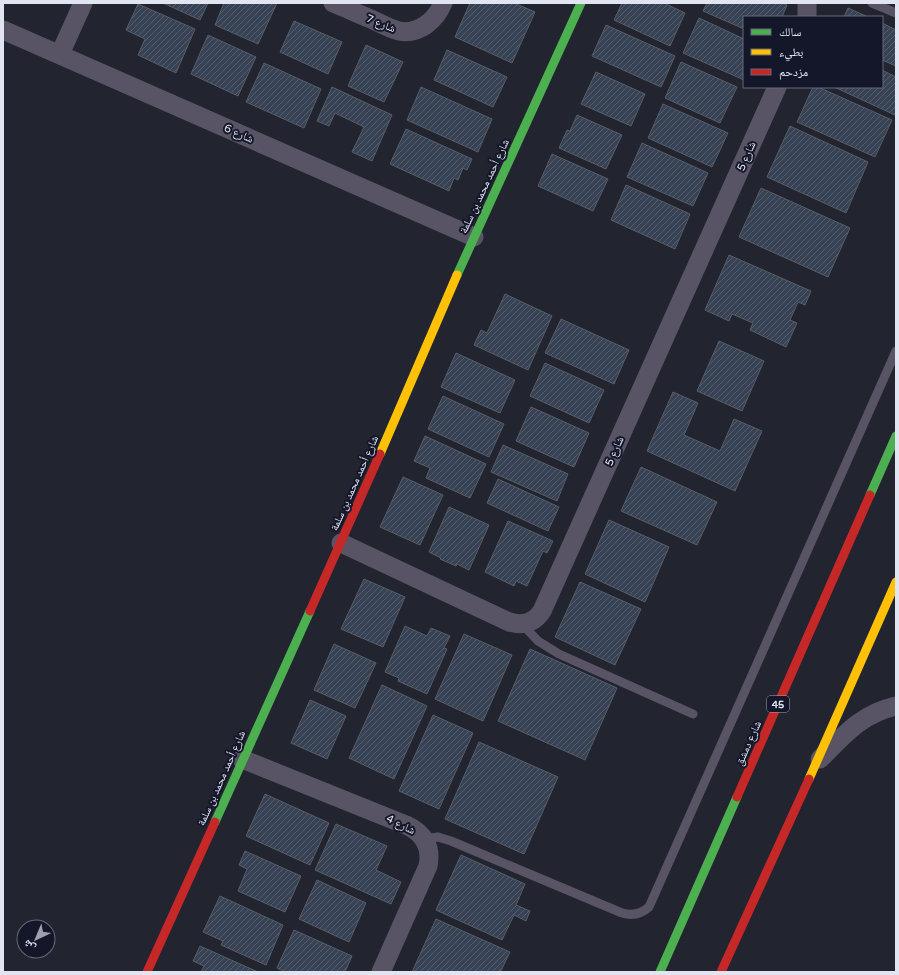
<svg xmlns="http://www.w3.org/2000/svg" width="899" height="975" font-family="'Varela Round','Noto Naskh Arabic',sans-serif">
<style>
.building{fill:url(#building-hatch);stroke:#585d65}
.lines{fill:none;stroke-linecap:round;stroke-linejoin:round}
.lane{stroke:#585465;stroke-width:9}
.street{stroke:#585465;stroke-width:19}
.fast{stroke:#4caf50;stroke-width:9}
.slow{stroke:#ffc107;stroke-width:9}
.jam{stroke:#c62828;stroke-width:9}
.labels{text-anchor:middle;stroke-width:4;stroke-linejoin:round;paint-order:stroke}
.shield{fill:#14172a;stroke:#a4a6b5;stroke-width:1}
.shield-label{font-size:10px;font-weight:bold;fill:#e1e4f1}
.street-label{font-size:11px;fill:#e1e4f1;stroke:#14172a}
</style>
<defs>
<pattern id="building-hatch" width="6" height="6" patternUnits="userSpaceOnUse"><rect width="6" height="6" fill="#374255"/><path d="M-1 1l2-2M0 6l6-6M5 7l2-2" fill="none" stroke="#545d6e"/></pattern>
</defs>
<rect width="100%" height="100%" fill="#22242f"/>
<path class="building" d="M163,3h45l-8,17z
M224,3h53l-19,41 -43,-19z
M470,3h44l21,9 -23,51 -57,-26z
M622,3h42l21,10 -15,33 -56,-26z
M707,3h75l5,2 -5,12h-38v12l-41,-18z
M138,4l57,25 -19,44 -38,-18 7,-16 -19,-9z
M848,8l20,9h-24z
M699,18l45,21v41l-61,-27z
M294,21l48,21 -14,32 -48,-22z
M882,23l14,7v36l-14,-6z
M606,25l69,31 -14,31 -69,-31z
M208,35l48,22 -18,39 -47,-22z
M366,45l37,17 -19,40 -36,-16z
M447,50l60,27 -14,30 -59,-27z
M681,62l56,25 -17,36 -55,-25z
M264,63l57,26 -17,39 -58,-26z
M882,70l14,7v34l-1,4 -61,-28h48z
M596,72l49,22 -14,32 -50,-22z
M332,87l60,28 -20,46 -20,-9 12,-25 -29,-14 -6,13 -12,-5z
M421,87l71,32 -14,33 -71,-32z
M813,87h5l74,33 -17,37 -78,-35z
M663,104l65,29 -16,34 -64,-29z
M577,115l45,20 -16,34 -47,-21 8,-18 3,1z
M790,126l78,36 -22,51 -79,-36z
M406,129l66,30 -5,11 -4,-2 -5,12 -4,-2 -5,13 -59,-27z
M642,143l66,30 -15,33 -66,-29z
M552,154l56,25 -15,32 -55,-25z
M626,185l64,29 -15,35 -64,-29z
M761,188l89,40 -22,49 -89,-40z
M729,255l82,36 -6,14 -7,-3 -8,18 7,3 -11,24 -36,-17 3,-7 -21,-9 -3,7 -24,-11z
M505,294l47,22 -24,54 -54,-25 7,-15 6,3z
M561,319l68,31 -15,34 -69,-31z
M719,341l45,20 -22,50 -45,-20z
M456,353l59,27 -15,33 -59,-26z
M545,363l59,27 -15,33 -59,-27z
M673,392l25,11 -14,32 36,16 14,-32 28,12 -27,60 -88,-40z
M443,396l61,28 -15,33 -61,-28z
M531,407l58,26 -15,34 -58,-26z
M425,436l61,28 -16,34 -44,-20 4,-10 -16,-7z
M503,445l65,29 -11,27 -66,-29z
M641,467l76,35 -20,43 -76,-34z
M403,477l40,18 -23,50 -40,-18z
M498,479l61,28 -11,24 -61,-28z
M449,507l40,18 -20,45 -12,-6 -1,2 -16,-7 1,-1 -12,-6z
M609,520l60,27 -24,55 -60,-28z
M508,521l45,20 -6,12 -4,-2 -16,35 -11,-5 -2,5 -29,-14z
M364,579l41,18 -22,50 -42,-18z
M580,582l61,27 -26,56 -60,-28z
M405,626l22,10 4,-8 19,8 -6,12 3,1 -20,45 -29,-13 1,-3 -14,-6z
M464,634l48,21 -29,66 -48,-22z
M334,644l42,19 -21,45 -41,-18z
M530,649l87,39 -32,72 -87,-39z
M382,685l45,21 -33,73 -45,-21z
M310,700l36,16 -19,43 -36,-16z
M433,715l40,18 -34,76 -40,-18z
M479,742l79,35 -34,77 -79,-35z
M265,794l64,29 -19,42 -64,-29z
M336,824l51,22 -11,24 25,12 -10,22 -76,-34z
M245,851l56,25 -16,36 -47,-21 9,-22 -8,-4z
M461,855l64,29 -9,21 14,6 -4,10 -12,-6 -12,25 -66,-30z
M317,880l49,23 -17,39 -50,-23z
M220,896l63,29 -17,40 -45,-20 2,-4 -20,-9z
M436,919l74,33 -9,19 1,1h-90z
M294,930l58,26 -7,16h-60l-8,-4z
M200,946l58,26h-57l3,-6 -11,-5z"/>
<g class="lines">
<path class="lane" d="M872,3l24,10
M522,624l16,17 21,13 134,60
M425,839l13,-2 13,4 171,72c10,3 19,1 27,-6l247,-556"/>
<path class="street" d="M333,3c13,5 25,11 38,16 9,4 19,10 28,12 20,4 37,-11 44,-28
M807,3v14
M3,30l471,207
M60,54l23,-51
M341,543l168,79c14,4 25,1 33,-11l235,-524
M242,759l164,66c18,8 26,22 22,41l-47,106
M820,759c24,-24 41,-45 76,-53"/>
<path class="fast" d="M457,275l124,-272
M870,495l26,-59
M215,822l95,-211
M660,972l77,-175"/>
<path class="slow" d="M380,454l77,-179
M809,779l87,-197"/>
<path class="jam" d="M310,611l70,-157
M737,797l133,-302
M147,972l68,-150
M721,972l88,-193"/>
</g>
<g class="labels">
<rect class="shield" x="767" y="696" width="22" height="16" rx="3"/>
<g class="shield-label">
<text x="778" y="708">45</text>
</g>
<g class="street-label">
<text transform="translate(381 23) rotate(22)" y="4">شارع 7</text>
<text transform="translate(239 133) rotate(24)" y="4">شارع 6</text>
<text transform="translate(746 156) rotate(-66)" y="4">شارع 5</text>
<text transform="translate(484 186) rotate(-65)" y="4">شارع أحمد محمد بن سلمة</text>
<text transform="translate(614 451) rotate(-66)" y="4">شارع 5</text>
<text transform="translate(354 483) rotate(-66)" y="4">شارع أحمد محمد بن سلمة</text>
<text transform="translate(748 743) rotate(-66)" y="4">شارع دمشق</text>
<text transform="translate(221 778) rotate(-66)" y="4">شارع أحمد محمد بن سلمة</text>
<text transform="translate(401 824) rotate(26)" y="4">شارع 4</text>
</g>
</g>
<rect width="899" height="975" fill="none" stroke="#e1e4f1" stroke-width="8"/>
<rect x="743" y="16" width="140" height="72" fill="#14172a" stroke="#66697a"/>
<rect x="751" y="29" width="20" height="6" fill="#4caf50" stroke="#66697a"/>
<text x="779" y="36" font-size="12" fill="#e1e4f1">سالك</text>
<rect x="751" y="49" width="20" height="6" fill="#ffc107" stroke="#66697a"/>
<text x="779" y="56" font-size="12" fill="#e1e4f1">بطيء</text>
<rect x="751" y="69" width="20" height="6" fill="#c62828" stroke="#66697a"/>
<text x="779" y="76" font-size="12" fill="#e1e4f1">مزدحم</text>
<g transform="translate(36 939) rotate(224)"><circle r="19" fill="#14172a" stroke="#66697a"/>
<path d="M0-3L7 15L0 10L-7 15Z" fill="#9ea1ad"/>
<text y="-6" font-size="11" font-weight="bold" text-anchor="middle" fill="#e1e4f1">ش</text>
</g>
</svg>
